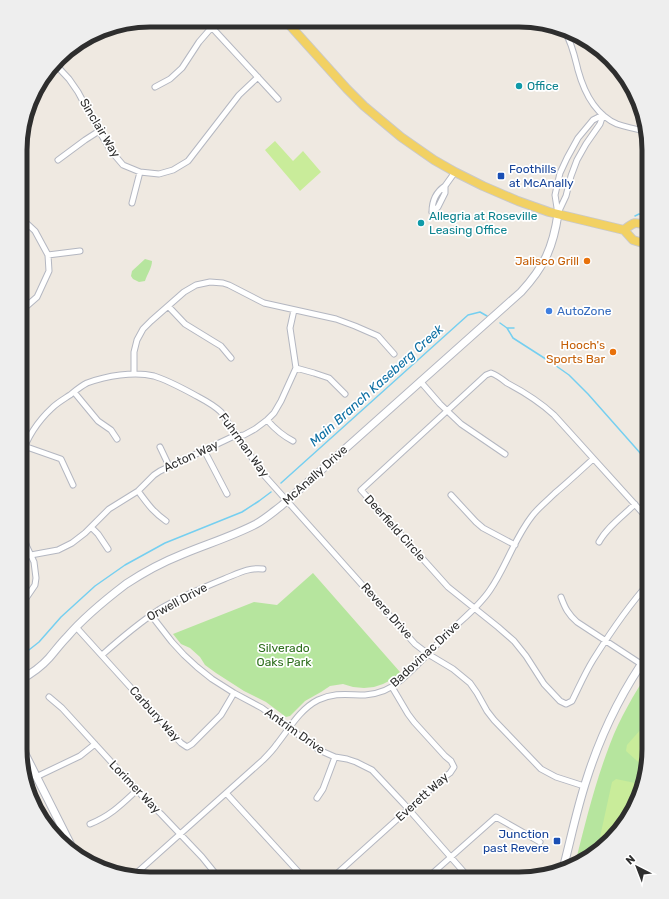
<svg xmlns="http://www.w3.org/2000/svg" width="669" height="899" font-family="Rubik,sans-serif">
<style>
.green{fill:#b6e59e}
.pitch{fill:#c9ec9a}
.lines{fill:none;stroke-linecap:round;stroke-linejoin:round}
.stream{stroke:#75cff0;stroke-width:1.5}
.street-casing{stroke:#b4b7c1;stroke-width:7}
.secondary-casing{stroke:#b4b7c1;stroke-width:9}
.primary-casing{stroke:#c9c9c9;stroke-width:10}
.street{stroke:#fff;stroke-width:5}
.secondary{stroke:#fff;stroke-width:7}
.primary{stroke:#f2d163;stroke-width:8}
.culture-dot{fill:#0f9aa8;stroke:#fff;stroke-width:1.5}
.transit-dot{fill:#1a4fb4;stroke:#fff;stroke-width:1.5}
.food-dot{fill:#e8710a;stroke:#fff;stroke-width:1.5}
.shop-dot{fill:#3f7fe0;stroke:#fff;stroke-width:1.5}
.labels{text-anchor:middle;stroke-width:3.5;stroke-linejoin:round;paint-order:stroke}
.culture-label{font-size:12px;fill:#0d838f;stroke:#fff;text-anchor:start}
.street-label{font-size:12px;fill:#2e2e2e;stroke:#fff}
.transit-label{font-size:12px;fill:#164399;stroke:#fff;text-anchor:start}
.food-label{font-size:12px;fill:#c56008;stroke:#fff;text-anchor:end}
.shop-label{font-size:12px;fill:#366cbe;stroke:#fff;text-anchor:start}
.park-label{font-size:12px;fill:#2c6e1b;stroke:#fff}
.water-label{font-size:13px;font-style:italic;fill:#0d6fa3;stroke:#fff}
.rim{fill:none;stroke:#2e2e2e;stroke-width:5}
</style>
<rect width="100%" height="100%" fill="#efe9e1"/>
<path class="green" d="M145,259l7,2c0,7 -5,13 -7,20l-6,1 -6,-3 -2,-3 1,-5z
M313,573l87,99 -7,7 -10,5 -9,3 -10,1 -11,-1 -10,-3 -13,2 -9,6 -16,9 -15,15 -4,1 -20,-15 -22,-11 -28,-18 -11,-8 -5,-8 -10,-9 -9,-4 -8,-10 81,-32 23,3z
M649,671v87l-22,63 -49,44 -3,-1c10,-40 20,-81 35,-120 10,-26 24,-50 39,-73z"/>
<path class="pitch" d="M275,141l18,20 10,-10 18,21 -21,19 -35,-41z
M649,720v38l-4,10 -19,-17 1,-6z
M616,779l24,5 -13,37 -18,16h-9l12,-55z"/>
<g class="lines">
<path class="stream" d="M635,216l4,-2 10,2
M500,323l7,5h7
M507,328l6,10 39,25 17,12 19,19 61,69
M281,483l187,-168 12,-3 7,4
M20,657l19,-15 22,-25 34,-31 30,-21 40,-22 77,-31 17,-11 12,-9"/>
<g class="street-casing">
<path id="street" d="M205,20l73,79
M565,32c7,11 10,26 13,38 6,22 18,45 39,54 9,3 18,5 28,7
M92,36l22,-10
M55,64l14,15 9,13 21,39 12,20 12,14 17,7 19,2 14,-4 15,-9 51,-66 19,-18
M155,87l15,-8 12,-11 17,-26 13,-15
M58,160l27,-20 14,-9
M132,203l8,-31
M432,212l6,-5 7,-14v-7l10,-14
M432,212c0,-11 4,-20 13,-26
M558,213l8,-17 5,-20 6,-16 9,-16 14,-20 3,-9
M558,214l-3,-19 5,-22 7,-15 11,-20 15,-18 10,-5
M48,255l32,-4
M168,306l17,18 31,19 5,3 10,12
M21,311l16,-14 12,-26 -1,-16 -13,-24 -14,-13
M296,368l18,5 15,5 16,16
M134,374v-22l3,-12 6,-11 8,-8 33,-29 12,-7 14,-3 13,1 6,2 35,18 72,16 19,7 23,10 16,18
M420,381l20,23 21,20 44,30
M74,392l24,29 13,9 6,9
M267,420c8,9 16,16 26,21
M24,446l37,13 12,26
M160,447l9,19
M204,450l23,44
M21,456c6,-18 17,-35 31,-48 5,-5 12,-9 18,-13 5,-4 11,-9 17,-12 19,-7 47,-12 67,-7 13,4 26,11 39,18 9,5 20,10 28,18l42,62 152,170 13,10 25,15 17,14 7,10 10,18 7,9 47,49 15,8 28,9
M138,491c10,13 14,20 28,30
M451,495l25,27 7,6 32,17
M91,527l7,7 10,15
M599,542c8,-15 24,-26 36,-38
M20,557l38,-7 14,-7 13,-10 24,-24 29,-18 16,-16 6,-4 72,-34 12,-2 11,-6 12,-9 7,-7 7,-12 15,-33 -6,-40 4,-18
M649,583c-21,23 -39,50 -56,77 -8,13 -14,27 -21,41l-6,3 -6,-3 -16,-17 -18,-28 -12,-15 -16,-14 -50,-40 -87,-97 125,-115 5,-2c6,2 11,6 16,10 17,9 33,19 47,32l95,105
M561,597c4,11 7,17 16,25l64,42
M20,607l15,-22 1,-7 -2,-16 -7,-15 -7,-20
M151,615l21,27 12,13 13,12 15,12 22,14 28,15 57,42 16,7 12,2 9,3 16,8 32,34 66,75
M76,627l105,116 6,4 5,-3 29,-29 13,-22
M102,655c18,-16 37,-32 58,-46 20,-12 42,-21 64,-30 13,-5 25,-12 39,-10
M49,697l13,11 84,92 15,14 41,43 17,21
M36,777l44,-21 15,-12
M226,793l78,85
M317,798l6,-9 12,-32
M90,824c20,-8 31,-19 46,-33
M132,877l131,-117c5,-5 10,-10 14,-16 12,-15 23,-35 41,-44 18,-8 29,-5 47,-5 13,-1 26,-6 36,-15 16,-14 30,-29 45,-45 15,-15 32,-27 44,-45 16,-23 24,-51 42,-74 6,-8 15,-15 23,-23 13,-11 26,-23 38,-34
M332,878l111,-100 7,-5 4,-6 -3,-6 -6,-5 -31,-34 -6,-8 -16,-27
M426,879l70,-62 44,25"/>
</g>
<g class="secondary-casing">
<path id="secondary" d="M20,680c11,-6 21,-13 29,-22 6,-7 12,-15 18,-21 17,-20 38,-37 59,-53 18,-12 37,-22 57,-30 24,-10 50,-18 73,-30 9,-5 17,-12 25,-18l240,-214c23,-25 32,-44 37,-78
M20,744l56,111
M563,869c8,-31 14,-61 24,-91 14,-44 35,-87 62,-125"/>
</g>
<g class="primary-casing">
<path id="primary" d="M285,20l62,69 17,17 37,31 33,23 21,12 28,14 35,15 31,11 75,18 9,10 16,5
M624,230c11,-9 11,-8 25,-4"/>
</g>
<use href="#street" class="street"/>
<use href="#secondary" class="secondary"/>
<use href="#primary" class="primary"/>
</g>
<g class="culture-dot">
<circle cx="519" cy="86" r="4"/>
<circle cx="421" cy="223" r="4"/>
</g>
<g class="transit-dot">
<rect x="497" y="172" width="8" height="8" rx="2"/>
<rect x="553" y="837" width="8" height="8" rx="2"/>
</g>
<g class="food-dot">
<circle cx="587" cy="261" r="4"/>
<circle cx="613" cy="352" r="4"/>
</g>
<circle class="shop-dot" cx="549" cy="311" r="4"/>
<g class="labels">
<g class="culture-label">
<text x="527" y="90">Office</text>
<text x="429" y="220">Allegria at Roseville<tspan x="429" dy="14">Leasing Office</tspan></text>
</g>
<g class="street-label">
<text transform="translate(100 128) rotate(59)" y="4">Sinclair Way</text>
<text transform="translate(244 445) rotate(54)" y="4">Fuhrman Way</text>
<text transform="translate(191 456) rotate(-25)" y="4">Acton Way</text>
<text transform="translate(315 475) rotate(-42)" y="4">McAnally Drive</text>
<text transform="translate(395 528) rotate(48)" y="4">Deerfield Circle</text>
<text transform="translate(177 602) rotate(-28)" y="4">Orwell Drive</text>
<text transform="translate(387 611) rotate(48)" y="4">Revere Drive</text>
<text transform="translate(425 654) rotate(-43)" y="4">Badovinac Drive</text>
<text transform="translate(155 714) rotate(48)" y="4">Carbury Way</text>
<text transform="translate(295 731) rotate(35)" y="4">Antrim Drive</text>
<text transform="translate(135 787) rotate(46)" y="4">Lorimer Way</text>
<text transform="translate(422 797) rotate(-42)" y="4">Everett Way</text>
</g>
<g class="transit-label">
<text x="509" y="173">Foothills<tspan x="509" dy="14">at McAnally</tspan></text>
<text x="549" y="838" text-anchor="end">Junction<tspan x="549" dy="14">past Revere</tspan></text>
</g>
<g class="food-label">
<text x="579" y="265">Jalisco Grill</text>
<text x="605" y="349">Hooch's<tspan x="605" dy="14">Sports Bar</tspan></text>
</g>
<g class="shop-label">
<text x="557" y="315">AutoZone</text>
</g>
<g class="park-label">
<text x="284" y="652">Silverado<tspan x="284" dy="14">Oaks Park</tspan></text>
</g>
<g class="water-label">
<text transform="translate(376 385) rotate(-42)" y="5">Main Branch Kaseberg Creek</text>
</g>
</g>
<path d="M0 0H669V899H0ZM150 27H519A123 123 0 0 1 642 150V749A123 123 0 0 1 519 872H150A123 123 0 0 1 27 749V150A123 123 0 0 1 150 27Z" fill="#eee" fill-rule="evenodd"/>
<path class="rim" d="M150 27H519A123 123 0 0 1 642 150V749A123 123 0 0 1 519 872H150A123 123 0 0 1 27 749V150A123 123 0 0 1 150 27Z"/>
<g transform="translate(637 867) rotate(318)" stroke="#ffffff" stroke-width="3" paint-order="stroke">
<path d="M0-3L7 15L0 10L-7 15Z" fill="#2e2e2e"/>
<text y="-6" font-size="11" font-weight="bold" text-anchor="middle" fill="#2e2e2e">N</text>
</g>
</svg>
